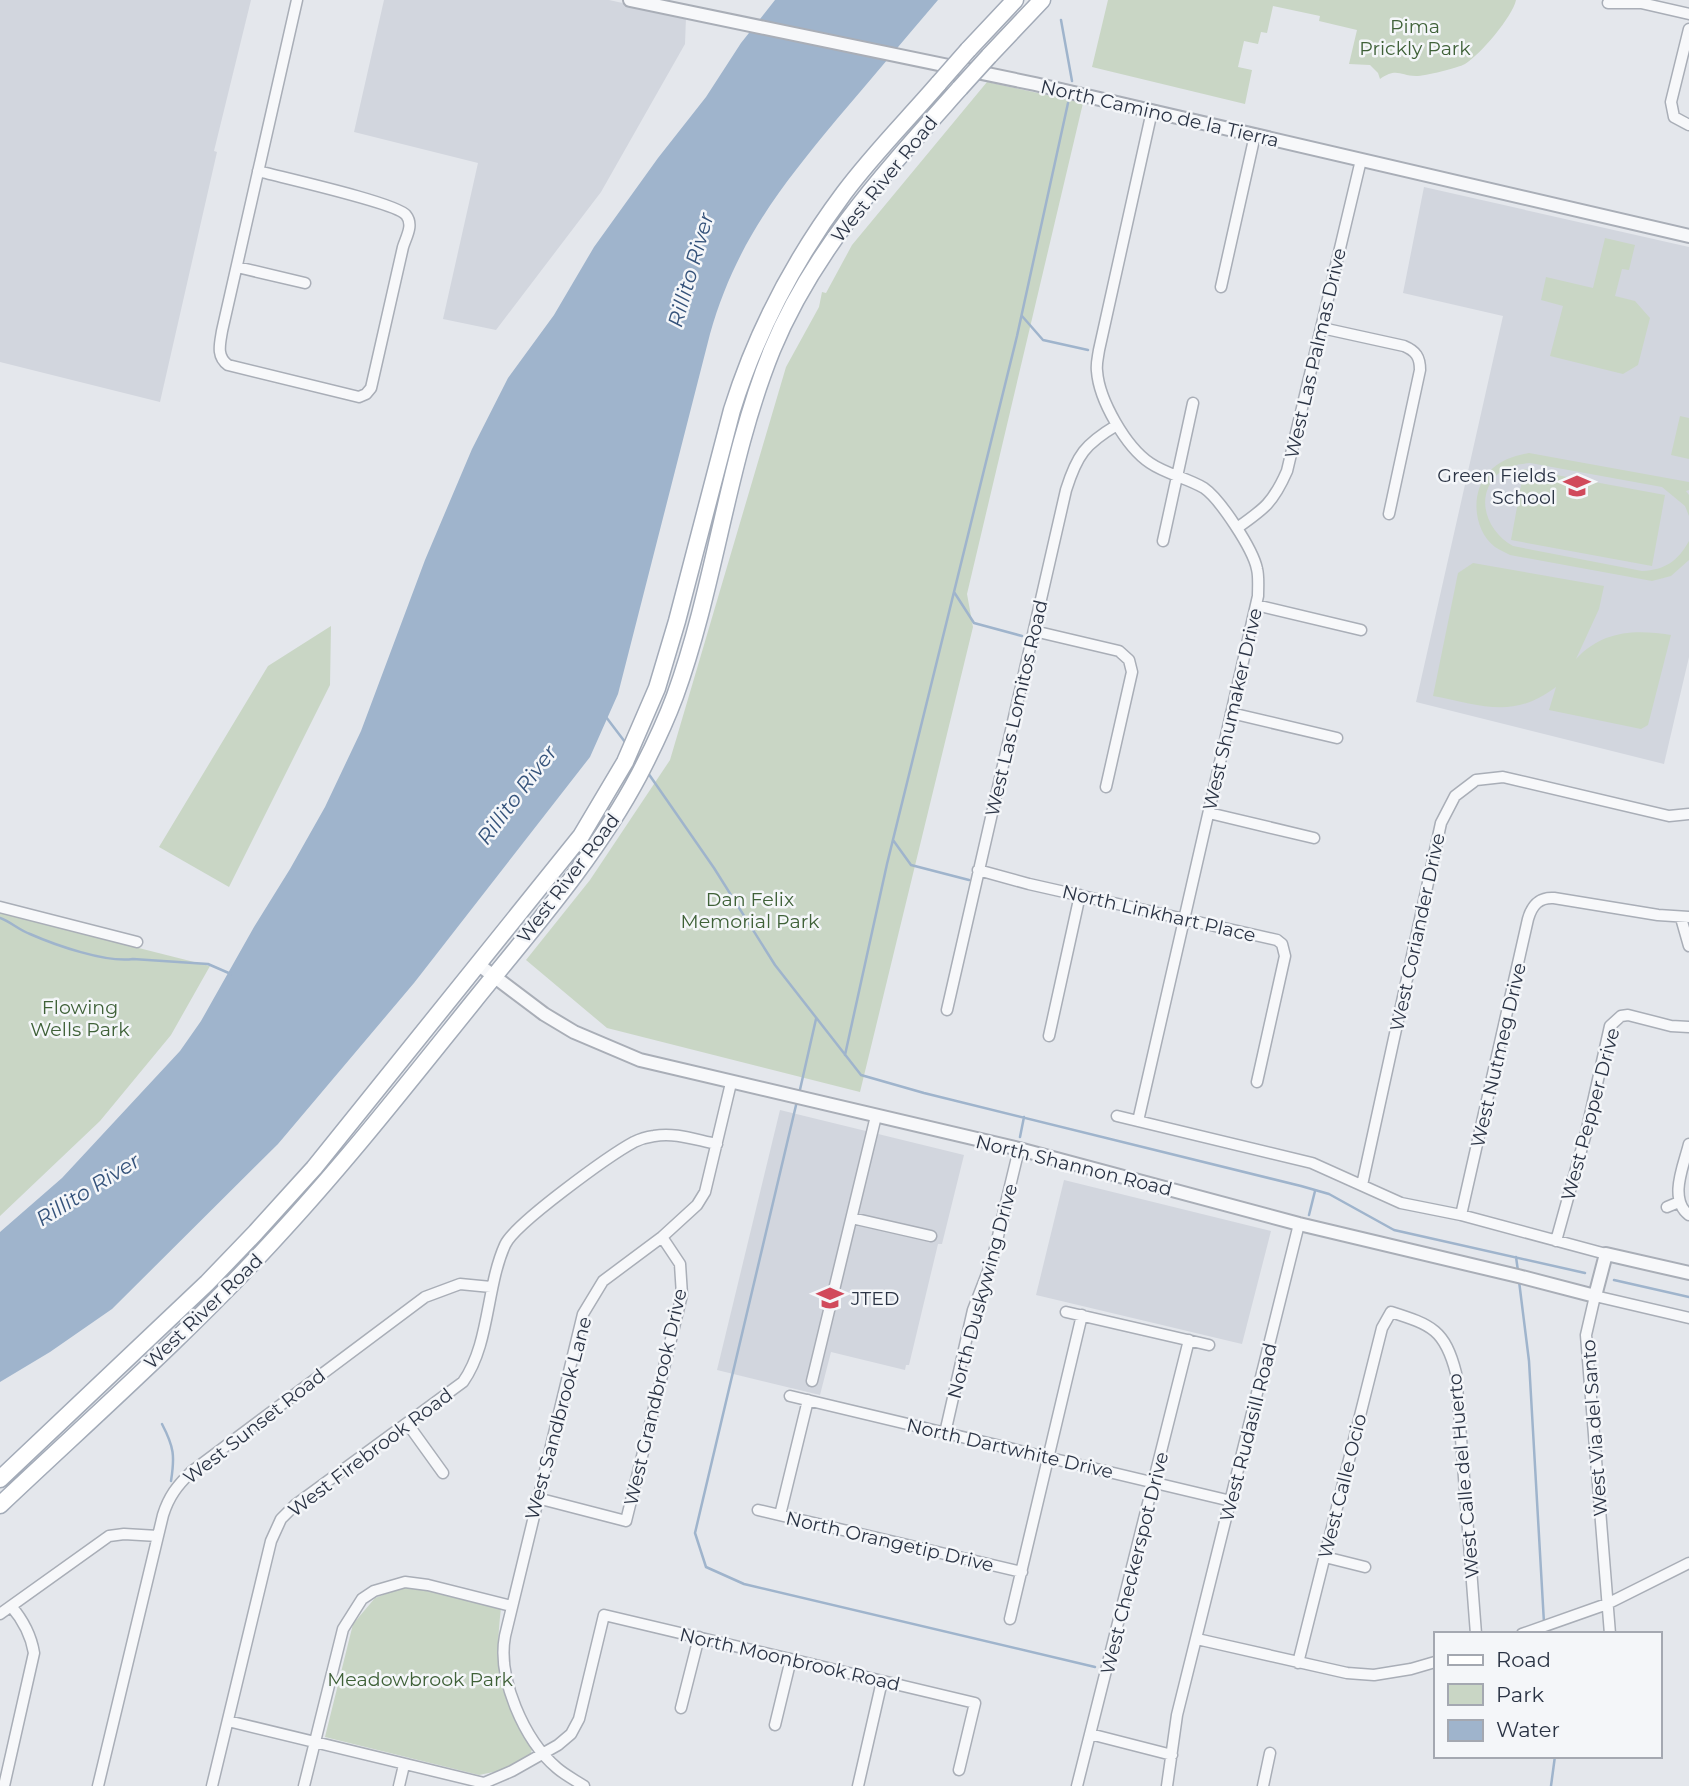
<svg xmlns="http://www.w3.org/2000/svg" width="1689" height="1786" font-family="Montserrat,sans-serif">
<style>
.built{fill:#d2d6de}
.green{fill:#c9d6c5}
.water{fill:#9fb4cc}
.lines{fill:none;stroke-linecap:round;stroke-linejoin:round}
.stream{stroke:#9fb4cc;stroke-width:2.5}
.minor-casing{stroke:#a9aeb7;stroke-width:13}
.tertiary-casing{stroke:#a9aeb7;stroke-width:16}
.primary-casing{stroke:#a3abb8;stroke-width:19}
.minor{stroke:#f7f8fa;stroke-width:10}
.tertiary{stroke:#f7f8fa;stroke-width:12}
.primary{stroke:#fff;stroke-width:16}
.primary-bridge-casing{stroke:#a3abb8;stroke-width:19;stroke-linecap:butt}
.primary-bridge{stroke:#fff;stroke-width:16}
.labels{text-anchor:middle;stroke-width:5;stroke-linejoin:round;paint-order:stroke}
.park-label{font-size:19px;fill:#3f6138;stroke:#f4f6f9}
.street-label{font-size:19px;fill:#2b3445;stroke:#f4f6f9}
.poi-label{font-size:19px;fill:#2b3445;stroke:#f4f6f9;text-anchor:end}
.water-label{font-size:21px;font-style:italic;fill:#34527a;stroke:#f4f6f9}
</style>
<rect width="100%" height="100%" fill="#e4e7ec"/>
<path class="built" d="M0,0h251l-37,151 3,1 -57,250 -160,-40z
M384,0h225l77,17 -1,27 -84,148 -105,138 -53,-11 35,-156 -124,-31z
M1424,187l265,60v410l-25,107 -248,-62 87,-386 -100,-23z
M780,1110l184,45 -22,89h-4l-29,121h-3l-1,5 -74,-18 -11,43 -103,-25z
M1064,1180l207,51 -29,113 -206,-49z"/>
<path class="green" d="M1108,0h408c-3,16 -36,55 -51,64 -7,4 -40,12 -49,12 -16,0 -19,-9 -36,3l-2,-6 -8,-8 -21,-1 8,-34 -38,-9 1,-5 -47,-10 -6,27 -6,-1 -3,12 -14,-3 -6,26 14,3 -7,34 -153,-37z
M987,82l96,21 -116,491 6,33 -113,465 -253,-64 -81,-68 64,-80 80,-120 116,-393 33,-60 3,-15 4,1 26,-48z
M1605,238l30,7 -6,25 -7,-1 -7,27 20,5 15,17 -12,47 -15,9 -73,-18 13,-50 -22,-6 5,-23 47,11z
M1680,416l9,2v41l-18,-4z
M1529,453l160,29v8l-3,1 3,4v21l-4,-10 -23,-19 -132,-24c-11,1 -23,3 -31,10 -26,23 -12,59 14,73l129,25c23,-1 36,-10 47,-30v19l-18,16 -19,5 -142,-26c-5,-3 -11,-5 -15,-8 -22,-17 -25,-55 -6,-75 11,-12 25,-16 40,-19z
M1524,469l141,26 -13,71 -141,-26z
M1473,563l131,23 -5,23 -23,50c26,-28 58,-30 95,-24l-23,90 -7,4 -92,-19 7,-23c-44,33 -74,18 -123,9l25,-123z
M331,626l-1,59 -101,202 -70,-40 109,-181z
M0,913l210,53 -39,69 -71,86 -100,95z
M404,1587l17,1 80,20c-7,61 -3,87 32,138l-3,10 -27,14 -24,5 -154,-38 28,-113 22,-26z"/>
<path class="water" d="M775,0h163c-34,40 -67,79 -101,119 -58,70 -102,126 -127,215l-92,360 -28,63 -176,226 -136,161 -166,165 -62,43 -50,30v-150l62,-54 118,-127 21,-30 53,-94 36,-58 35,-62 36,-76 64,-171 47,-111 36,-71 46,-63 40,-68 64,-89 48,-61 35,-54z"/>
<g class="lines">
<path class="stream" d="M1061,20l11,61
M1022,316l21,24 45,10
M954,592l20,31 48,13
M606,717l19,25
M648,773l66,95 61,97 86,110 63,18 377,93 28,8 65,36 191,43
M893,840l18,25 58,15
M0,918c11,4 19,12 30,16 25,11 76,29 103,25l75,5 23,10
M845,1055l42,-191 130,-528 51,-233
M799,1094l17,-75
M797,1101l-102,432 11,34 38,17 351,83
M1020,1137l4,-20
M1309,1215l6,-24
M1516,1257l2,14
M1614,1280l75,17
M1519,1281l10,80 15,262
M162,1424c12,23 13,32 9,57
M1551,1786l4,-30"/>
<g class="minor-casing">
<path id="minor" d="M1608,3h33l48,11
M1674,117l-3,-15 18,-73
M1674,117l15,8
M258,171c22,6 139,32 148,44 8,10 0,22 -3,32l-32,141 -5,6 -7,3 -131,-32c-12,-9 -8,-21 -6,-34l75,-331
M237,267l68,16
M1221,287l34,-152
M1322,328l82,18c12,5 16,11 16,24l-31,144
M1237,528c27,-19 36,-25 50,-57l74,-311
M1163,541l30,-138
M1256,605l105,25
M1034,631l85,20 10,9 3,12 -26,115
M1231,713l106,25
M1209,813l105,25
M978,870l51,14 248,56 5,4 3,12 -28,126
M0,907l137,35
M1681,918l8,28
M947,1010l119,-520c11,-35 19,-46 51,-65
M1049,1036l31,-141
M1117,1116l195,47 89,40 60,12 145,39
M1138,1121l120,-525c0,-9 1,-19 -1,-27 -4,-20 -37,-70 -53,-81 -17,-10 -38,-14 -54,-25 -24,-16 -51,-63 -53,-92 -1,-7 1,-14 2,-21l53,-239
M1689,1144c-5,21 -21,55 0,71
M1362,1185l79,-362 14,-27 21,-16 27,-3 166,39 20,-2
M1667,1207l12,-5
M1461,1215l67,-296c4,-14 11,-22 26,-21l104,17 31,2
M852,1218l79,18
M1556,1241l30,-108 24,-107 11,-10 7,-1 43,11 18,1
M1066,1312l143,33
M812,1381l64,-265
M790,1396l441,105
M407,1423l36,50
M945,1433l28,-123 19,-49 27,-112
M537,1498l89,23 56,-226 -2,-31 -18,-27
M758,1510l264,62
M780,1515l28,-115
M1325,1557l40,10
M0,1614l109,-78 15,-2 34,2
M1010,1619l72,-304
M1522,1634l85,-30 82,-41
M1610,1634l-24,-299 9,-39 94,22
M1197,1639l150,34 27,2 37,-6 24,-7
M1298,1663l84,-335 9,-16c41,13 54,18 65,61l20,261
M681,1708l18,-71
M228,1721l256,62 28,-12 46,-26 13,-11 8,-15 25,-104 371,88 -16,67
M775,1725l16,-66
M1090,1734l82,21
M4,1786l30,-133c-3,-18 -11,-33 -23,-47
M98,1786l65,-271c6,-19 14,-29 28,-43l234,-175 35,-13 31,3
M212,1786l59,-245 10,-22 14,-14 168,-123c27,-38 23,-95 42,-137 9,-21 105,-90 129,-103 6,-3 13,-5 20,-6 21,-4 42,4 63,8
M304,1786l39,-157 19,-30 12,-8 31,-9 23,3 83,21
M399,1786l5,-21
M584,1786c-9,-6 -19,-11 -27,-18 -33,-28 -60,-90 -52,-132l78,-322 20,-33 59,-44 35,-32 8,-13 26,-109
M858,1786l24,-105
M1077,1786l112,-446
M1167,1786l10,-71 122,-491
M1263,1786l7,-33"/>
</g>
<g class="tertiary-casing">
<path id="tertiary" d="M630,0l405,84 654,152
M479,965l65,49 30,18 66,28 379,89 280,75 219,52 77,20 11,-42 83,19"/>
</g>
<g class="primary-casing">
<path id="primary" d="M968,50l47,-50
M989,56l53,-56
M0,1479l207,-196 49,-51 58,-64 267,-332 44,-74 32,-74 20,-67 55,-211c25,-80 62,-150 112,-217 29,-39 64,-74 95,-110
M0,1505c91,-86 186,-170 271,-262 72,-77 137,-160 203,-242 58,-72 121,-143 165,-226 13,-25 26,-52 36,-79 41,-113 52,-235 97,-346 42,-102 116,-181 188,-262"/>
</g>
<use href="#minor" class="minor"/>
<use href="#tertiary" class="tertiary"/>
<use href="#primary" class="primary"/>
<g class="primary-bridge-casing">
<path id="primary-bridge" d="M939,83l29,-33
M960,88l29,-32"/>
</g>
<use href="#primary-bridge" class="primary-bridge"/>
</g>
<defs>
<g id="school-bare" transform="scale(2.1)"><path d="M0-5L7-2L0 1L-7-2ZM-4 1L0 2.5L4 1V4Q0 6-4 4Z" fill="#d1495b" stroke="#f4f6f9" stroke-width="2.5" paint-order="stroke"/></g>
</defs>
<g fill-rule="evenodd">
<use href="#school-bare" x="1577" y="486"/>
<use href="#school-bare" x="830" y="1298"/>
</g>
<g class="labels">
<g class="park-label">
<text x="1415" y="33">Pima<tspan x="1415" dy="22">Prickly Park</tspan></text>
<text x="750" y="906">Dan Felix<tspan x="750" dy="22">Memorial Park</tspan></text>
<text x="80" y="1014">Flowing<tspan x="80" dy="22">Wells Park</tspan></text>
<text x="420" y="1686">Meadowbrook Park</text>
</g>
<g class="street-label">
<text transform="translate(1160 113) rotate(13)" y="7">North Camino de la Tierra</text>
<text transform="translate(884 179) rotate(-51)" y="7">West River Road</text>
<text transform="translate(1315 353) rotate(-77)" y="7">West Las Palmas Drive</text>
<text transform="translate(1016 708) rotate(-77)" y="7">West Las Lomitos Road</text>
<text transform="translate(1232 709) rotate(-77)" y="7">West Shumaker Drive</text>
<text transform="translate(568 878) rotate(-53)" y="7">West River Road</text>
<text transform="translate(1159 913) rotate(13)" y="7">North Linkhart Place</text>
<text transform="translate(1417 932) rotate(-78)" y="7">West Coriander Drive</text>
<text transform="translate(1498 1055) rotate(-77)" y="7">West Nutmeg Drive</text>
<text transform="translate(1590 1114) rotate(-75)" y="7">West Pepper Drive</text>
<text transform="translate(1074 1165) rotate(14)" y="7">North Shannon Road</text>
<text transform="translate(982 1291) rotate(-75)" y="7">North Duskywing Drive</text>
<text transform="translate(203 1311) rotate(-44)" y="7">West River Road</text>
<text transform="translate(655 1397) rotate(-77)" y="7">West Grandbrook Drive</text>
<text transform="translate(558 1418) rotate(-75)" y="7">West Sandbrook Lane</text>
<text transform="translate(254 1426) rotate(-38)" y="7">West Sunset Road</text>
<text transform="translate(1594 1428) rotate(-94)" y="7">West Via del Santo</text>
<text transform="translate(1248 1432) rotate(-76)" y="7">West Rudasill Road</text>
<text transform="translate(1010 1448) rotate(13)" y="7">North Dartwhite Drive</text>
<text transform="translate(370 1452) rotate(-37)" y="7">West Firebrook Road</text>
<text transform="translate(1463 1476) rotate(-95)" y="7">West Calle del Huerto</text>
<text transform="translate(1342 1486) rotate(-76)" y="7">West Calle Ocio</text>
<text transform="translate(890 1541) rotate(13)" y="7">North Orangetip Drive</text>
<text transform="translate(1134 1563) rotate(-76)" y="7">West Checkerspot Drive</text>
<text transform="translate(790 1659) rotate(13)" y="7">North Moonbrook Road</text>
</g>
<g class="poi-label">
<text x="1556" y="482">Green Fields<tspan x="1556" dy="22">School</tspan></text>
<text x="851" y="1305" text-anchor="start">JTED</text>
</g>
<g class="water-label">
<text transform="translate(691 270) rotate(-74)" y="7">Rillito River</text>
<text transform="translate(517 795) rotate(-53)" y="7">Rillito River</text>
<text transform="translate(88 1190) rotate(-32)" y="7">Rillito River</text>
</g>
</g>
<rect x="1434" y="1632" width="228" height="126" fill="#f4f6f9" stroke="#a4a8b1" stroke-width="2"/>
<rect x="1448" y="1655" width="35" height="10" fill="#ffffff" stroke="#a4a8b1" stroke-width="2"/>
<text x="1496" y="1667" font-size="21" fill="#2b3445">Road</text>
<rect x="1448" y="1684" width="35" height="21" fill="#c9d6c5" stroke="#a4a8b1" stroke-width="2"/>
<text x="1496" y="1702" font-size="21" fill="#2b3445">Park</text>
<rect x="1448" y="1720" width="35" height="21" fill="#9fb4cc" stroke="#a4a8b1" stroke-width="2"/>
<text x="1496" y="1737" font-size="21" fill="#2b3445">Water</text>
</svg>
